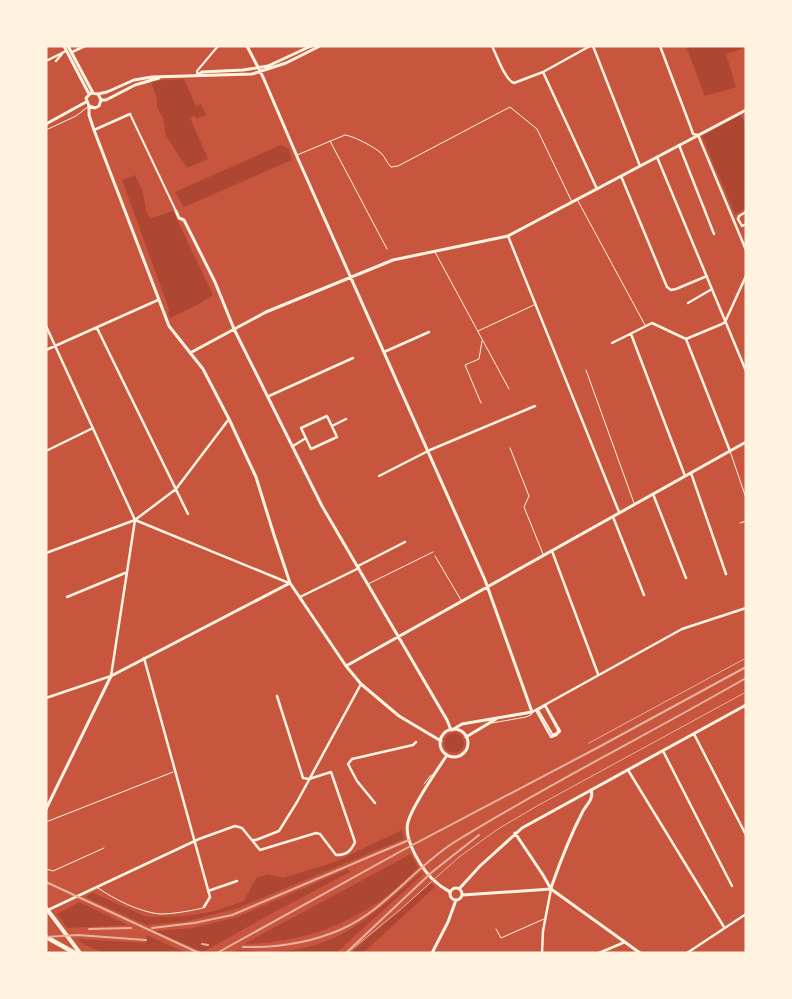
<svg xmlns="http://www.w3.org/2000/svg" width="792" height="999" font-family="'PT Sans Narrow',sans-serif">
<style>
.green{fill:#ae4732}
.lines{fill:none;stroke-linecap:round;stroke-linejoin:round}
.service{stroke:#fff3e0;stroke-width:1}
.pedestrian{stroke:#fff3e0;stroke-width:2}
.minor{stroke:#fff3e0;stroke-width:2.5}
.tertiary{stroke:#fff3e0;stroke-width:3}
.primary{stroke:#fff3e0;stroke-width:4}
.motorway{stroke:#fff3e0;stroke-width:4.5}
.tram{stroke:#e9b49f;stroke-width:1}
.rail{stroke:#e9b49f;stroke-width:2}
</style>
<rect width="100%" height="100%" fill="#c8553d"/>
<path class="green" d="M686,46h55l1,3 -16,5 10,33 -31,9z
M184,79l12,27 5,-2 5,11 -10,4 -1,-3 -5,2 18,41 -21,9 -21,-32 -3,-18 -6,-10v-9l-6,-18z
M741,115l5,9v84l-11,6 -33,-78z
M281,145l8,4 3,11 -108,47 -9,-15z
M135,175l7,14 5,25 4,4 22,-7 40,84 -16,10 -27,13 -2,-4 1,-5 -47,-129z
M444 743a10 10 0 1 1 20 0a10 10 0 1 1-20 0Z
M402,830l2,9 -166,69 -50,13 -42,4 -61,-28 8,-4 54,24 40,-1 28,-5 29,-10 12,-23 12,-4 15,4 52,-16z
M411,854l7,14c-13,12 -26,25 -41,35 -40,27 -85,40 -133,41z
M348,869l2,3 -83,44 -64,36 -48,-21 38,-3 44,-11z
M421,872l2,2 -87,79h-107c10,-6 22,-1 33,-1 11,0 21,-1 31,-2 53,-7 90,-44 128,-78z
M431,883l4,4 -72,66h-12z
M79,902l49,23 -61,3 -10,-14z
M146,935l41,18h-83l-23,-10 -3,-4 68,4z"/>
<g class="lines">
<path class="service" d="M46,130l30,-14 13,-10
M330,141l57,108
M297,155l48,-20c9,1 29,12 36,18 4,4 6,10 10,14l7,-1 112,-59 27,22 35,73
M578,201l67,124
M435,252l74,137
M478,331l56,-26
M586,370l48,133
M481,403l-16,-38 14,-6 3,-18
M510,448l19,48 -5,11 19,47
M730,451l16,47
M740,523l6,-2
M435,556l26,44
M368,584l65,-32
M492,723l34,-6 5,-2 1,-3
M424,784l7,-9
M46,822l127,-50
M46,869l7,2 51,-23
M98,888c16,11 41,24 62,26 13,0 30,-3 43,-6
M496,929l5,9 43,-19"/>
<path class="pedestrian" d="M197,75v-4l21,-25
M130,114l46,97
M545,706l13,24 -1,3 -4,2 -15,-25z"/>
<path class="minor" d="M492,46c5,10 13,34 22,37l29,-11 47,-26
M593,46l47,120
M660,46l31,82 2,6 5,1 48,115
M72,52l13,-6
M46,61l20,-10
M56,61l6,-7
M543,72l54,117
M94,130l36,-16
M679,145l35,89
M657,157l89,214
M621,176l46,111 4,3 5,-1 31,-13
M746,212l-7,4 -1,3 4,7 4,-2
M508,236l111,276
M688,303l24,-14
M46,326l89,194
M97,328l91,186
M631,334l54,142
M686,339l44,112
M612,343l40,-20 34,16 36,-15 3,-2 21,-46
M46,350l112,-50
M384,352l45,-20
M269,396l84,-38
M327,416l10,21 -26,12 -10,-21z
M332,426l14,-7
M293,446l13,-8
M46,451l47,-23
M691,473l35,101
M379,476l51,-26 105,-44
M653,494l33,84
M613,517l31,78
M135,520l154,63
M552,551l46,123
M46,553l89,-33 41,-31 53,-70
M358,566l47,-24
M67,597l58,-24
M300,597l59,-29
M144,658l66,239 -6,10
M46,698l65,-22 24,-156
M536,710l15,27 5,-2 4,-4 -15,-26
M532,712l150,-83 64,-21
M694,734l52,101
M663,751l69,135
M628,770l96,157
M375,803l-18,-22 -9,-17 4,-5 61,-14 3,-3
M253,840h3l23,-9 18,-29 64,-118
M208,891l29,-10
M48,910l151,-71 36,-13 7,2 18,22 56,-17 4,1 16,21c11,0 15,-4 19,-13l-24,-70 -22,7 -6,-1 -26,-82
M542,953l1,-22 8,-42
M599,953l26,-11
M687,953l59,-39"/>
<path class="tertiary" d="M64,46l25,48
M68,46l25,47
M247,46l16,31 36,84 186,419 47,132 -70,12 -10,6
M197,75l5,-3 41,-2 25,-4 43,-20
M98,94l3,6 -2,6 -4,2 -6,-2 -3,-8 5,-5 7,1 9,-2 27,-12 18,-3 100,-3 34,-11 34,-17
M101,100h5l29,-15 24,-7
M89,106v9l5,15 75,196 34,43 26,50 27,58 18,58 16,48 56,83 15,18 38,32 42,25
M46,124l40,-22
M176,211l3,7 5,2 31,62 19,47 88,177 125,214 4,10
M190,353l76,-41 127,-52 115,-24 238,-126
M346,666l400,-224
M440 743a14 14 0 1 1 28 0a14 14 0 1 1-28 0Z
M466,737l30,-18
M447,755c-11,17 -34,49 -39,67 -5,18 15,50 29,61 4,4 9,6 13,9
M46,809l65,-133 179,-93
M515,833l28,42 8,14 89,64
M450 894a6 6 0 1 1 12 0a6 6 0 1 1-12 0Z
M551,888c9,-26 19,-52 32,-77 4,-7 11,-12 8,-21
M459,889l21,-23 42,-38 224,-123
M462,895l89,-6
M432,953l16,-31 8,-22"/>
<path class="primary" d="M46,908l34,45"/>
<path class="motorway" d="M46,937l29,16"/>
<path class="tram" d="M589,743l157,-85
M347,953l54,-44 58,-52 39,-28 39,-23 209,-114"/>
<path class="rail" d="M46,882l153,71
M152,928l42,-5 38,-8 177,-75
M89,929l42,-1
M46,937l32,-2 68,5
M202,944l6,1
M243,947c34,1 67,-4 99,-18 44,-20 71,-60 111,-86 95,-59 196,-109 293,-165
M217,953l186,-103 194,-102 149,-81
M346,953l86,-81 47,-37"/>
</g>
<rect width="792" height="999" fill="none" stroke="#fff3e0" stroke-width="95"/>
</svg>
